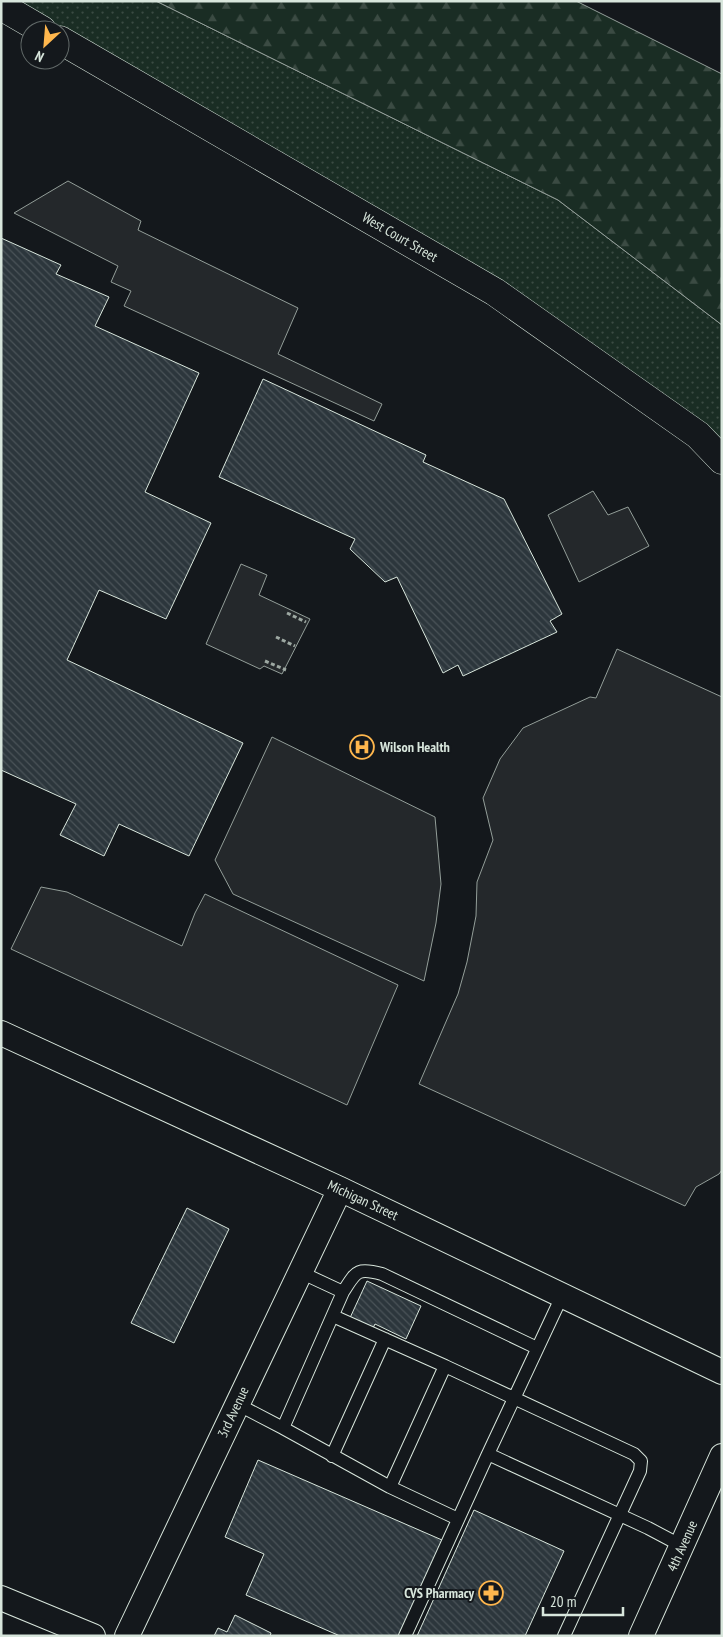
<svg xmlns="http://www.w3.org/2000/svg" width="723" height="1637" font-family="'PT Sans Narrow',sans-serif">
<style>
.grass{fill:url(#grass-dots);stroke:#939e99}
.forest{fill:url(#forest-firs);stroke:#939e99}
.parking{fill:#24282b;stroke:#939e99}
.building{fill:url(#building-back-hatch);stroke:#d8e6dc}
.lines{fill:none;stroke-linecap:round;stroke-linejoin:round}
.lane-casing{stroke:#d8e6dc;stroke-width:14}
.street-casing{stroke:#d8e6dc;stroke-width:26}
.secondary-casing{stroke:#d8e6dc;stroke-width:29}
.path{stroke:#9da8a2;stroke-width:3;stroke-dasharray:4 2.5;stroke-linecap:butt}
.lane{stroke:#14181c;stroke-width:12}
.street{stroke:#14181c;stroke-width:24}
.secondary{stroke:#14181c;stroke-width:28}
.labels{text-anchor:middle;stroke-width:4;stroke-linejoin:round;paint-order:stroke}
.street-label{font-size:14px;fill:#d8e6dc;stroke:#14181c}
.poi-label{font-size:14px;font-weight:bold;fill:#d8e6dc;stroke:#14181c;text-anchor:start}
</style>
<defs>
<pattern id="grass-dots" width="8" height="8" patternUnits="userSpaceOnUse" patternTransform="scale(1.25)"><rect width="8" height="8" fill="#1a2d24"/><path d="M2 2h.1M6 6h.1" fill="none" stroke="#3b4b43" stroke-width="1.8" stroke-linecap="round"/></pattern>
<pattern id="forest-firs" width="22" height="20" patternUnits="userSpaceOnUse" patternTransform="scale(1.25)"><rect width="22" height="20" fill="#1a2d24"/><path d="M5 1l3.5 6h-7zM16 11l3.5 6h-7z" fill="#3b4b43"/></pattern>
<pattern id="building-back-hatch" width="6" height="6" patternUnits="userSpaceOnUse" patternTransform="scale(1.25)"><rect width="6" height="6" fill="#2c363c"/><path d="M-1 5l2 2M0 0l6 6M5-1l2 2" fill="none" stroke="#4a5358"/></pattern>
</defs>
<rect width="100%" height="100%" fill="#14181c"/>
<path class="grass" d="M1,1h155l402,199 164,125v135l-227,-168z"/>
<path class="forest" d="M156,1h420l146,73v251l-164,-125z"/>
<path class="parking" d="M68,181l73,40 -3,9 160,78 -20,46 104,50 -8,17 -250,-115 7,-15 -20,-9 7,-16 -104,-53z
M593,491l15,24 20,-8 21,39 -70,36 -31,-67z
M241,564l26,11 -8,20 51,24 -28,55 -18,-8 -4,3 -54,-25z
M617,649l105,48v473l-3,4 -23,13 -11,19 -266,-122 39,-90 9,-32 9,-46 1,-34 16,-42 -10,-42 17,-39 23,-31 67,-31 6,1z
M272,737l163,80 6,67 -5,39 -12,58 -191,-87 -18,-34z
M41,887l26,5 115,54 13,-33 10,-19 193,91 -51,120 -336,-156z"/>
<path class="building" d="M1,238l60,27 -5,9 53,23 -14,29 104,47 -54,119 66,31 -45,96 -67,-29 -32,70 176,83 -54,113 -70,-32 -15,32 -44,-21 16,-31 -75,-34z
M263,379l163,76 -3,7 81,37 58,115 -12,7 7,11 -94,44 -5,-11 -15,8 -46,-96 -12,5 -35,-33 5,-10 -136,-62z
M187,1208l42,21 -55,114 -43,-20z
M367,1281l54,25 -15,33 -31,-15 -3,6 -23,-10z
M258,1460l184,80 -42,96h-60l-94,-41 18,-41 -39,-17z
M474,1510l90,41 -39,85h-108z
M235,1615l36,18 -1,3h-56l4,-8 9,4z"/>
<g class="lines">
<g class="lane-casing">
<path id="lane" d="M343,1292c13,-20 13,-25 39,-18l155,74
M562,1296l-74,158 160,74 34,18
M333,1316l112,50
M237,1404l46,24 60,-136 -43,-20
M283,1428l107,59 68,32
M332,1456l53,-117
M390,1487l55,-121 189,88 7,7 -1,10 -76,165
M405,1636l83,-182"/>
</g>
<g class="street-casing">
<path id="street" d="M1,1033l339,156 382,183
M1,1598l92,38
M127,1636l213,-447
M641,1636l81,-180"/>
</g>
<g class="secondary-casing">
<path id="secondary" d="M1,6l41,24
M60,40l435,252 203,143 24,25"/>
</g>
<path class="path" d="M287,613l19,9
M276,637l19,9
M265,661l21,9"/>
<use href="#lane" class="lane"/>
<use href="#street" class="street"/>
<use href="#secondary" class="secondary"/>
</g>
<defs>
<g id="hospital-ring" transform="scale(1.25)"><circle r="9.5" fill="#14181c" stroke="#ffb74d" stroke-width="1.5"/><path d="M-5-5h3v3.5h4V-5h3V5h-3V1.5h-4V5h-3Z" fill="#ffb74d"/></g>
<g id="pharmacy-ring" transform="scale(1.25)"><circle r="9.5" fill="#14181c" stroke="#ffb74d" stroke-width="1.5"/><path d="M-2-6h4v4h4v4h-4v4h-4v-4h-4v-4h4Z" fill="#ffb74d"/></g>
</defs>
<g fill-rule="evenodd">
<use href="#hospital-ring" x="362" y="747"/>
<use href="#pharmacy-ring" x="491" y="1593"/>
</g>
<g class="labels">
<g class="street-label">
<text transform="translate(400 237) rotate(30)" y="5">West Court Street</text>
<text transform="translate(363 1200) rotate(25)" y="5">Michigan Street</text>
<text transform="translate(233 1412) rotate(-65)" y="5">3rd Avenue</text>
<text transform="translate(682 1546) rotate(-66)" y="5">4th Avenue</text>
</g>
<g class="poi-label">
<text x="380" y="752">Wilson Health</text>
<text x="474" y="1598" text-anchor="end">CVS Pharmacy</text>
</g>
</g>
<rect width="723" height="1637" fill="none" stroke="#d8e6dc" stroke-width="5"/>
<g transform="translate(45 45) rotate(206)"><circle r="24" fill="#14181c" stroke="#626a69"/>
<path d="M0-4L9 19L0 12L-9 19Z" fill="#ffb74d"/>
<text y="-8" font-size="14" font-weight="bold" text-anchor="middle" fill="#d8e6dc">N</text>
</g>
<path d="M543 1607v8h80v-8" fill="none" stroke="#d8e6dc" stroke-width="2.5"/>
<text x="550" y="1607" font-size="15" fill="#d8e6dc" stroke="#14181c" stroke-width="4" paint-order="stroke">20 m</text>
</svg>
